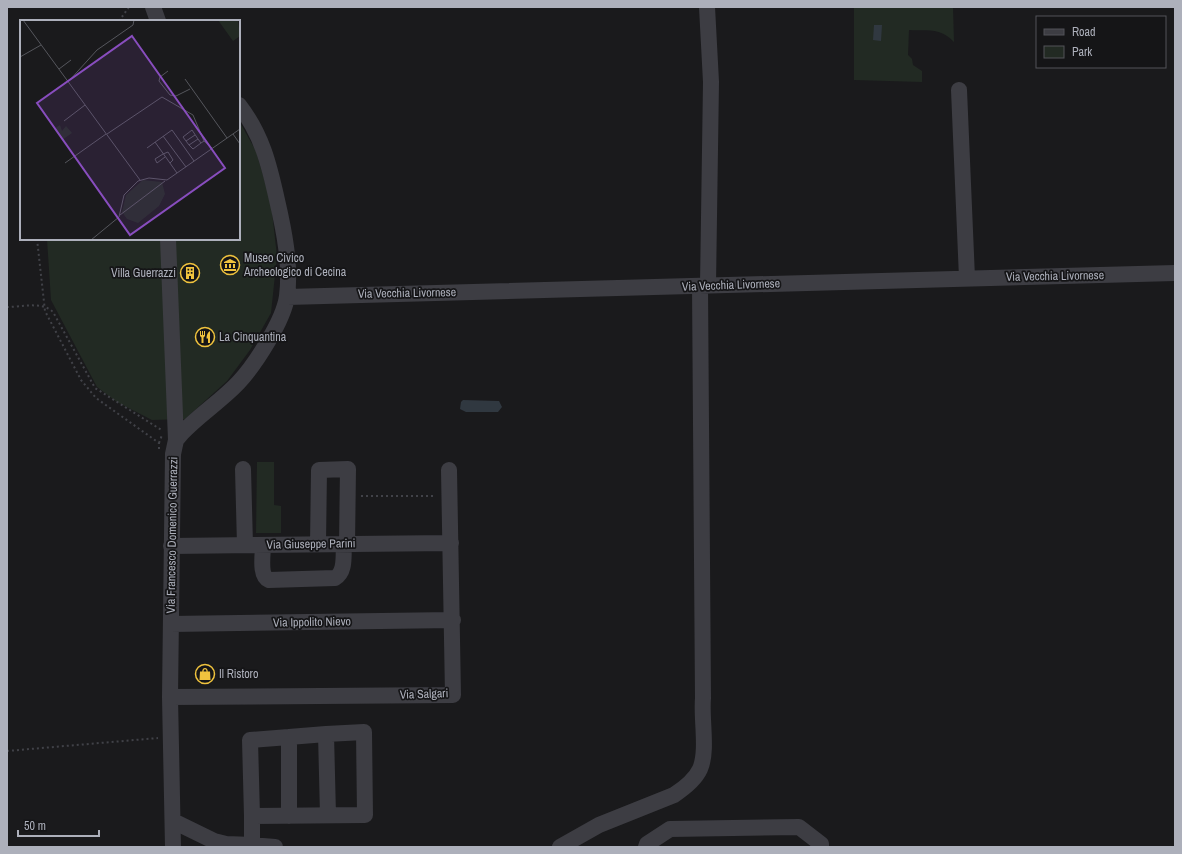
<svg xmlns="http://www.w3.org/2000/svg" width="1182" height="854" font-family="'Archivo Narrow',sans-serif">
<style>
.green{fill:#222a23}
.water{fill:#303840}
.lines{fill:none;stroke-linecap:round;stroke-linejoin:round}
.path{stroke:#414248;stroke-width:2;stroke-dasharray:2 3;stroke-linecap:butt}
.minor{stroke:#3d3d43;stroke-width:16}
.labels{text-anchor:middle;stroke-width:3.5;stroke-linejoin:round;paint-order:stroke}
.poi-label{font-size:12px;fill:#adb0bb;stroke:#151517;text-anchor:start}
.street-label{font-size:12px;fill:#adb0bb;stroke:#151517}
.inset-road{fill:none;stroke:#55565c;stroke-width:1}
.view{fill:#884dbe;fill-opacity:0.15;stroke:#884dbe;stroke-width:2}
.inset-edge{fill:none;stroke:#adb0bb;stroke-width:2}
</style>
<rect width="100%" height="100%" fill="#1a1a1c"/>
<path class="green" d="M854,7h99l1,35c-14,-15 -26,-11 -45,-12l-1,25 4,4 1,6 9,6v11l-68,-2z
M239,121l17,30 15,52 6,53 -6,57 -21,37 -23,31 -42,38 -33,1 -35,-18 -20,-15 -46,-87 -4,-61h192z
M257,462h17v43l7,1v27h-25z"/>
<path class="water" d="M874,25h8l-1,16 -8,-1z
M463,400l36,1 3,6 -4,5h-32l-6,-3 1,-7z"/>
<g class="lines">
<path class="path" d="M119,21l10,-14
M37,239l8,72 36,69 15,18 63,45v7
M7,307c14,0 35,-6 46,5l42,76 68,43
M159,443l3,-8
M361,496h75
M7,751l151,-13"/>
<path class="minor" d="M153,7l5,14
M707,7l4,75 -3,203
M959,90l8,188
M168,239l8,201
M287,297l888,-24
M243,469l2,76
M318,544l1,-74 29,-1 -1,75
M263,545c0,9 -4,31 6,35l66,-2c11,-6 8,-23 9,-34
M171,546l280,-3
M171,624l282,-4
M170,697l283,-2 -4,-225
M252,816l-2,-76 39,-3
M289,816v-79l37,-3
M173,821l41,20 12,3 26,1v-29l113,-1 -1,-83 -38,2 2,81
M252,845l23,2
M173,847l-3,-150 3,-243 3,-14 6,-7c17,-18 39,-32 56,-50 17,-18 46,-63 49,-87 4,-31 -3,-66 -10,-96 -8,-36 -15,-65 -38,-95
M560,847l39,-22 75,-30c9,-6 21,-15 26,-26 8,-18 1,-50 3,-71l-3,-412
M646,847l1,-3 23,-15 129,-2 22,17v3"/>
</g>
<defs>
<g id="museum-ring" transform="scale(1)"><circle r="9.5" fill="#151517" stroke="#f0c33e" stroke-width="1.5"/><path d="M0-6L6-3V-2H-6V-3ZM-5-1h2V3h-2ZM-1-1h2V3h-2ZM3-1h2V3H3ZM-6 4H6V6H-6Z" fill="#f0c33e"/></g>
<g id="building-ring" transform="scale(1)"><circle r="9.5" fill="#151517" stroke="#f0c33e" stroke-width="1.5"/><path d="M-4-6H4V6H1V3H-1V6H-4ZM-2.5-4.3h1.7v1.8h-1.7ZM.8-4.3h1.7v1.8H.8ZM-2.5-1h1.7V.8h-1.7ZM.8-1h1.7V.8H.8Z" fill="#f0c33e"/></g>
<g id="restaurant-ring" transform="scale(1)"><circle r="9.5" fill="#151517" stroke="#f0c33e" stroke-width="1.5"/><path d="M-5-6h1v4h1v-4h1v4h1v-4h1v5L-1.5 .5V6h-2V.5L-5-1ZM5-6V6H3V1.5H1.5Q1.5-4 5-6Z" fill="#f0c33e"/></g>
<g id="shop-ring" transform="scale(1)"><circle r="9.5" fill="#151517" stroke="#f0c33e" stroke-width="1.5"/><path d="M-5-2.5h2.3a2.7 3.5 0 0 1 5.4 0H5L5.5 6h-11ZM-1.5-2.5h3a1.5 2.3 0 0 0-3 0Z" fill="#f0c33e"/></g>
</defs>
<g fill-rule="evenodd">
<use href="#museum-ring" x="230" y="265"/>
<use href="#building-ring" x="190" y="273"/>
<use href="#restaurant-ring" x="205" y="337"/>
<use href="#shop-ring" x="205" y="674"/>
</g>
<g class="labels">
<g class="poi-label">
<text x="244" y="262">Museo Civico<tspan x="244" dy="14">Archeologico di Cecina</tspan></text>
<text x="176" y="277" text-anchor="end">Villa Guerrazzi</text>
<text x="219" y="341">La Cinquantina</text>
<text x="219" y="678">Il Ristoro</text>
</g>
<g class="street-label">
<text transform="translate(1055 276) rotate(-1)" y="4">Via Vecchia Livornese</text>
<text transform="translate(731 285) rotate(-2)" y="4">Via Vecchia Livornese</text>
<text transform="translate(407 293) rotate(-1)" y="4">Via Vecchia Livornese</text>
<text transform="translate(172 535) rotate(-89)" y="4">Via Francesco Domenico Guerrazzi</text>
<text transform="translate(311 544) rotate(-1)" y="4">Via Giuseppe Parini</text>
<text transform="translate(312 622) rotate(-1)" y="4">Via Ippolito Nievo</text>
<text transform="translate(424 694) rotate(-2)" y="4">Via Salgari</text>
</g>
</g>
<g transform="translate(20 20)">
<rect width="220" height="220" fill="#1a1a1c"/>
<path d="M198,0h20l2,16 -7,5zM40,105l2,6 4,-5 6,7 -10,7 -8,-11zM123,160l19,2 3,12 -6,12 -21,17 -11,-4 -5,-7 4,-17z" fill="#222a23"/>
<path class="inset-road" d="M3,0l117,160M0,37l21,-12M39,49l12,-9M148,51l-8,6 -1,4 11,14 6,1 14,-7M165,59l42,59M48,62l29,-32 36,-25 1,-5M44,101l21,-16M87,114l55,-37 31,18 11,26M213,114l7,10M175,115l-9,6 -3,-4 9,-7 6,9 3,4 3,-2 8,7M143,116l23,31M166,121l3,4 9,-6M135,122l22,31M169,125l4,4 8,-6M127,128l25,-18 22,31M143,134l-8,5 2,4 8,-6M143,134l5,-2 5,8 -3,3M45,143l41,-29M100,195l45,-34M71,220l28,-23 5,-22 14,-14 11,-3 18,2 73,-51"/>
<path class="view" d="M112,16l93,132 -95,67 -93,-132z"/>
<rect width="220" height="220" class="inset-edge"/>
</g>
<rect width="1182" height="854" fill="none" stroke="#adb0bb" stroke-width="16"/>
<rect x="1036" y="16" width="130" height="52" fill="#151517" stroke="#525359"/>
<rect x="1044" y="29" width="20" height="6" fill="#3d3d43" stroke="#525359"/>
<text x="1072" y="36" font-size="12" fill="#adb0bb">Road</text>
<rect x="1044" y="46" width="20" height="12" fill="#222a23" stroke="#525359"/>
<text x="1072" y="56" font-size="12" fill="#adb0bb">Park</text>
<path d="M18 830v6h81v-6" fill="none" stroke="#adb0bb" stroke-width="2"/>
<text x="24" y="830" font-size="12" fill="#adb0bb" stroke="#151517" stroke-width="3" paint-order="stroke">50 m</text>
</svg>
